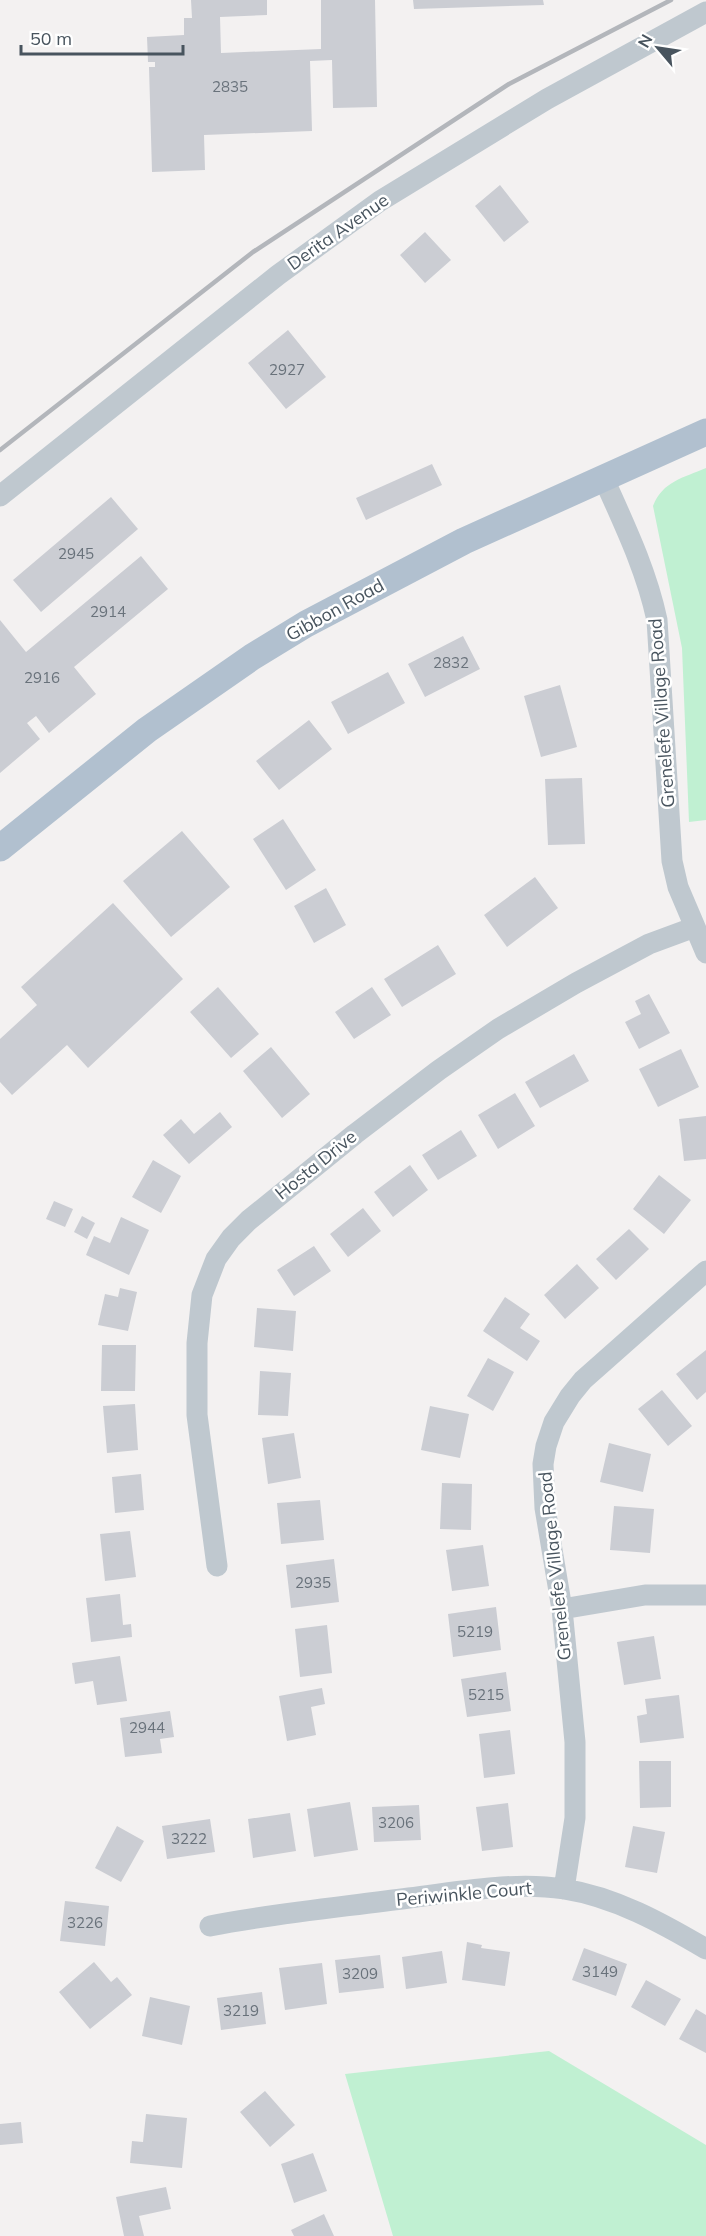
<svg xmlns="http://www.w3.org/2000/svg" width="706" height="2236" font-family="Mulish,sans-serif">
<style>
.green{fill:#c0f0d2}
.building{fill:#cbcdd3}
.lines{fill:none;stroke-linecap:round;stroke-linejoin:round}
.minor{stroke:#bfc8cf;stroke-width:21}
.major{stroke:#b1c0cf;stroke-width:27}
.rail{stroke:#b3b6bb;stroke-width:4.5}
.labels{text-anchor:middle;stroke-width:5;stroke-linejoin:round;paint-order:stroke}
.number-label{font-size:15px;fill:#69727b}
.street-label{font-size:18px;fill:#48545e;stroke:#fff}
</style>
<rect width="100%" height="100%" fill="#f3f1f1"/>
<path class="green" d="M706,468v352l-17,2 -7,-174 -29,-142c10,-25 30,-28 53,-38z
M549,2051l157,94v91h-313l-48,-162z"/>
<path class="building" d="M191,0h76v15l-47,2 1,36 100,-4v-49h54l2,107 -44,1 -1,-48 -22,1 2,70 -108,4 1,35 -53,2 -3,-105h6v-5h-7l-1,-25 37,-2v-17h8z
M413,0h130l1,5 -130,4z
M500,185l29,37 -25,20 -29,-36z
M425,232l26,28 -26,23 -25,-28z
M288,330l38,47 -40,32 -38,-46z
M432,464l10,21 -76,35 -10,-22z
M111,497l27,32 -97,83 -28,-32z
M141,556l27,33 -94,78 22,27 -47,39 -13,-17 -9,7 13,16 -40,34v-153l26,32z
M463,636l17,33 -55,28 -17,-33z
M388,672l17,31 -57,31 -17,-32z
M560,685l17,62 -36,10 -17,-61z
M309,720l23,29 -53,41 -23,-29z
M582,778l3,66 -37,1 -3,-66z
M283,819l33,51 -30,20 -33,-51z
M182,831l48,56 -59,50 -48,-56z
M535,877l23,31 -51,39 -23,-32z
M326,888l20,37 -32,18 -20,-37z
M113,903l70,76 -95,89 -21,-23 -55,50 -12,-13v-43l37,-34 -16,-18z
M438,945l18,29 -54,33 -18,-28z
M218,987l41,47 -28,24 -41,-46z
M372,987l19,28 -37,24 -19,-27z
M649,994l21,39 -31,16 -14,-27 16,-8 -6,-13z
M271,1047l39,47 -28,24 -39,-47z
M681,1049l18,38 -41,20 -19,-38z
M574,1054l15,27 -49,27 -15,-26z
M515,1093l20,33 -37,23 -20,-34z
M220,1112l12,15 -43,37 -26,-29 18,-16 13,15z
M706,1116v43l-22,2 -5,-42z
M461,1130l16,26 -39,24 -16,-25z
M153,1160l28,16 -20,37 -29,-16z
M410,1165l18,25 -35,27 -19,-25z
M659,1175l32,25 -27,34 -31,-25z
M54,1201l19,8 -8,18 -19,-8z
M363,1208l18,23 -33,26 -18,-23z
M82,1216l13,7 -8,16 -13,-7z
M121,1217l28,13 -20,45 -43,-20 8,-19 16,7z
M629,1229l20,20 -33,31 -20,-21z
M314,1246l17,25 -37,25 -17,-26z
M577,1264l22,24 -34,31 -21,-24z
M120,1288l17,4 -9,39 -30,-6 7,-31 13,3z
M505,1297l25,17 -10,14 20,13 -13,20 -44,-30z
M257,1308l39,3 -3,40 -39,-4z
M102,1345h34l-1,46h-34z
M706,1350v42l-9,8 -21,-26z
M488,1358l26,14 -21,39 -26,-15z
M260,1371l31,2 -3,43 -30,-1z
M662,1390l30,36 -24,20 -30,-37z
M135,1404l3,46 -31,3 -4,-47z
M430,1406l39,8 -9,44 -39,-8z
M294,1433l7,45 -33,6 -6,-46z
M609,1443l42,11 -8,38 -43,-10z
M141,1474l3,36 -29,3 -3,-36z
M442,1483l30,1 -1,46 -31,-1z
M320,1500l4,40 -43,4 -4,-41z
M614,1506l40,3 -4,44 -40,-3z
M130,1531l6,46 -31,4 -5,-47z
M483,1545l6,41 -37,5 -6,-41z
M334,1559l5,43 -48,6 -5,-43z
M120,1594l3,31 8,-1 1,13 -41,5 -5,-44z
M496,1607l5,43 -48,7 -5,-43z
M327,1625l5,48 -32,4 -5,-48z
M654,1636l7,43 -37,6 -7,-43z
M120,1656l7,45 -30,4 -4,-24 -18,3 -3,-21z
M506,1672l5,39 -44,6 -6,-38z
M322,1688l3,16 -14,3 5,28 -29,6 -8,-45z
M679,1695l5,43 -44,5 -3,-27 10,-2 -2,-15z
M170,1711l4,26 -14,2 2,14 -37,4 -5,-39z
M510,1730l5,44 -31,4 -5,-44z
M639,1761h32v46l-31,1z
M350,1802l8,48 -44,7 -7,-48z
M508,1803l5,44 -31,4 -6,-44z
M419,1805l2,35 -47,2 -2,-35z
M290,1813l6,38 -43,7 -5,-39z
M210,1819l5,33 -48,7 -5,-33z
M117,1826l27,15 -23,41 -26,-14z
M633,1826l32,6 -8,41 -32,-6z
M65,1901l44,5 -4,40 -45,-5z
M467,1942l15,3 -1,3 29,4 -5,34 -43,-6z
M584,1948l43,16 -11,32 -44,-16z
M442,1951l5,32 -41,6 -4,-32z
M380,1955l4,33 -45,5 -4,-33z
M94,1962l17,20 6,-5 15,18 -42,34 -31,-37z
M322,1963l5,41 -42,6 -6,-42z
M646,1980l35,19 -16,27 -34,-19z
M262,1992l4,32 -45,6 -4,-32z
M150,1997l40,9 -8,39 -40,-9z
M696,2009l10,6v38l-27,-14z
M265,2091l30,34 -25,22 -30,-35z
M146,2114l41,4 -5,50 -52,-5 2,-22 11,1z
M21,2122l2,21 -23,2v-21z
M313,2153l14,38 -33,12 -13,-39z
M166,2187l5,22 -32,7 5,20h-20l-8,-39z
M324,2214l10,22h-40l-3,-6z"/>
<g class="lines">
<path class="minor" d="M603,477c21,47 43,92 54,143l15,241 6,26 28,66
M0,496l278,-221 102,-74 167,-102 159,-87
M217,1566l-20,-151v-72l5,-48 14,-36 15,-21 18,-18 106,-86 84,-64 59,-41 78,-46 73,-39 46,-17
M562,1609l83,-14h61
M564,1889l11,-71v-76l-13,-133 -17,-101 -2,-44 3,-18 8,-24 16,-26 13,-16 123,-109
M210,1926c66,-13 133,-19 199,-28 50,-6 105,-17 155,-9 51,8 98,34 142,60"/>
<path class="major" d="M0,848l147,-118 105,-73 54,-33 158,-83 242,-109"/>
<path class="rail" d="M0,450l253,-198 256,-168 162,-84"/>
</g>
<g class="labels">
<g class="number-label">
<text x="230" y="92">2835</text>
<text x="287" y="375">2927</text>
<text x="76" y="559">2945</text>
<text x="108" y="617">2914</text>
<text x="451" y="668">2832</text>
<text x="42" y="683">2916</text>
<text x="313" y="1588">2935</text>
<text x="475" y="1637">5219</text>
<text x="486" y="1700">5215</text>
<text x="147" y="1733">2944</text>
<text x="396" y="1828">3206</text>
<text x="189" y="1844">3222</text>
<text x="85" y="1928">3226</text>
<text x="600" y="1977">3149</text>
<text x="360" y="1979">3209</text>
<text x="241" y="2016">3219</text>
</g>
<g class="street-label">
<text transform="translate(338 232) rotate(-35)" y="6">Derita Avenue</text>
<text transform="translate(335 610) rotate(-29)" y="6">Gibbon Road</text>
<text transform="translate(662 713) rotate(-94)" y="6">Grenelefe Village Road</text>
<text transform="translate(316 1165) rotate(-39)" y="6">Hosta Drive</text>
<text transform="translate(555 1566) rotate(-96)" y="6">Grenelefe Village Road</text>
<text transform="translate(464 1894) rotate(-5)" y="6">Periwinkle Court</text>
</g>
</g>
<g transform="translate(658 48) rotate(299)" stroke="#ffffff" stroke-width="4.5" paint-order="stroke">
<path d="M0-4.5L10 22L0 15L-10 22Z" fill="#48545e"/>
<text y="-9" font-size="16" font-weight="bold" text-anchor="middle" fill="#48545e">N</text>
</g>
<path d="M21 45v9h162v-9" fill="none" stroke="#48545e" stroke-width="3"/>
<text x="30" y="45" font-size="18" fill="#48545e" stroke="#ffffff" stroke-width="4.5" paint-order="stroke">50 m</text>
</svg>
